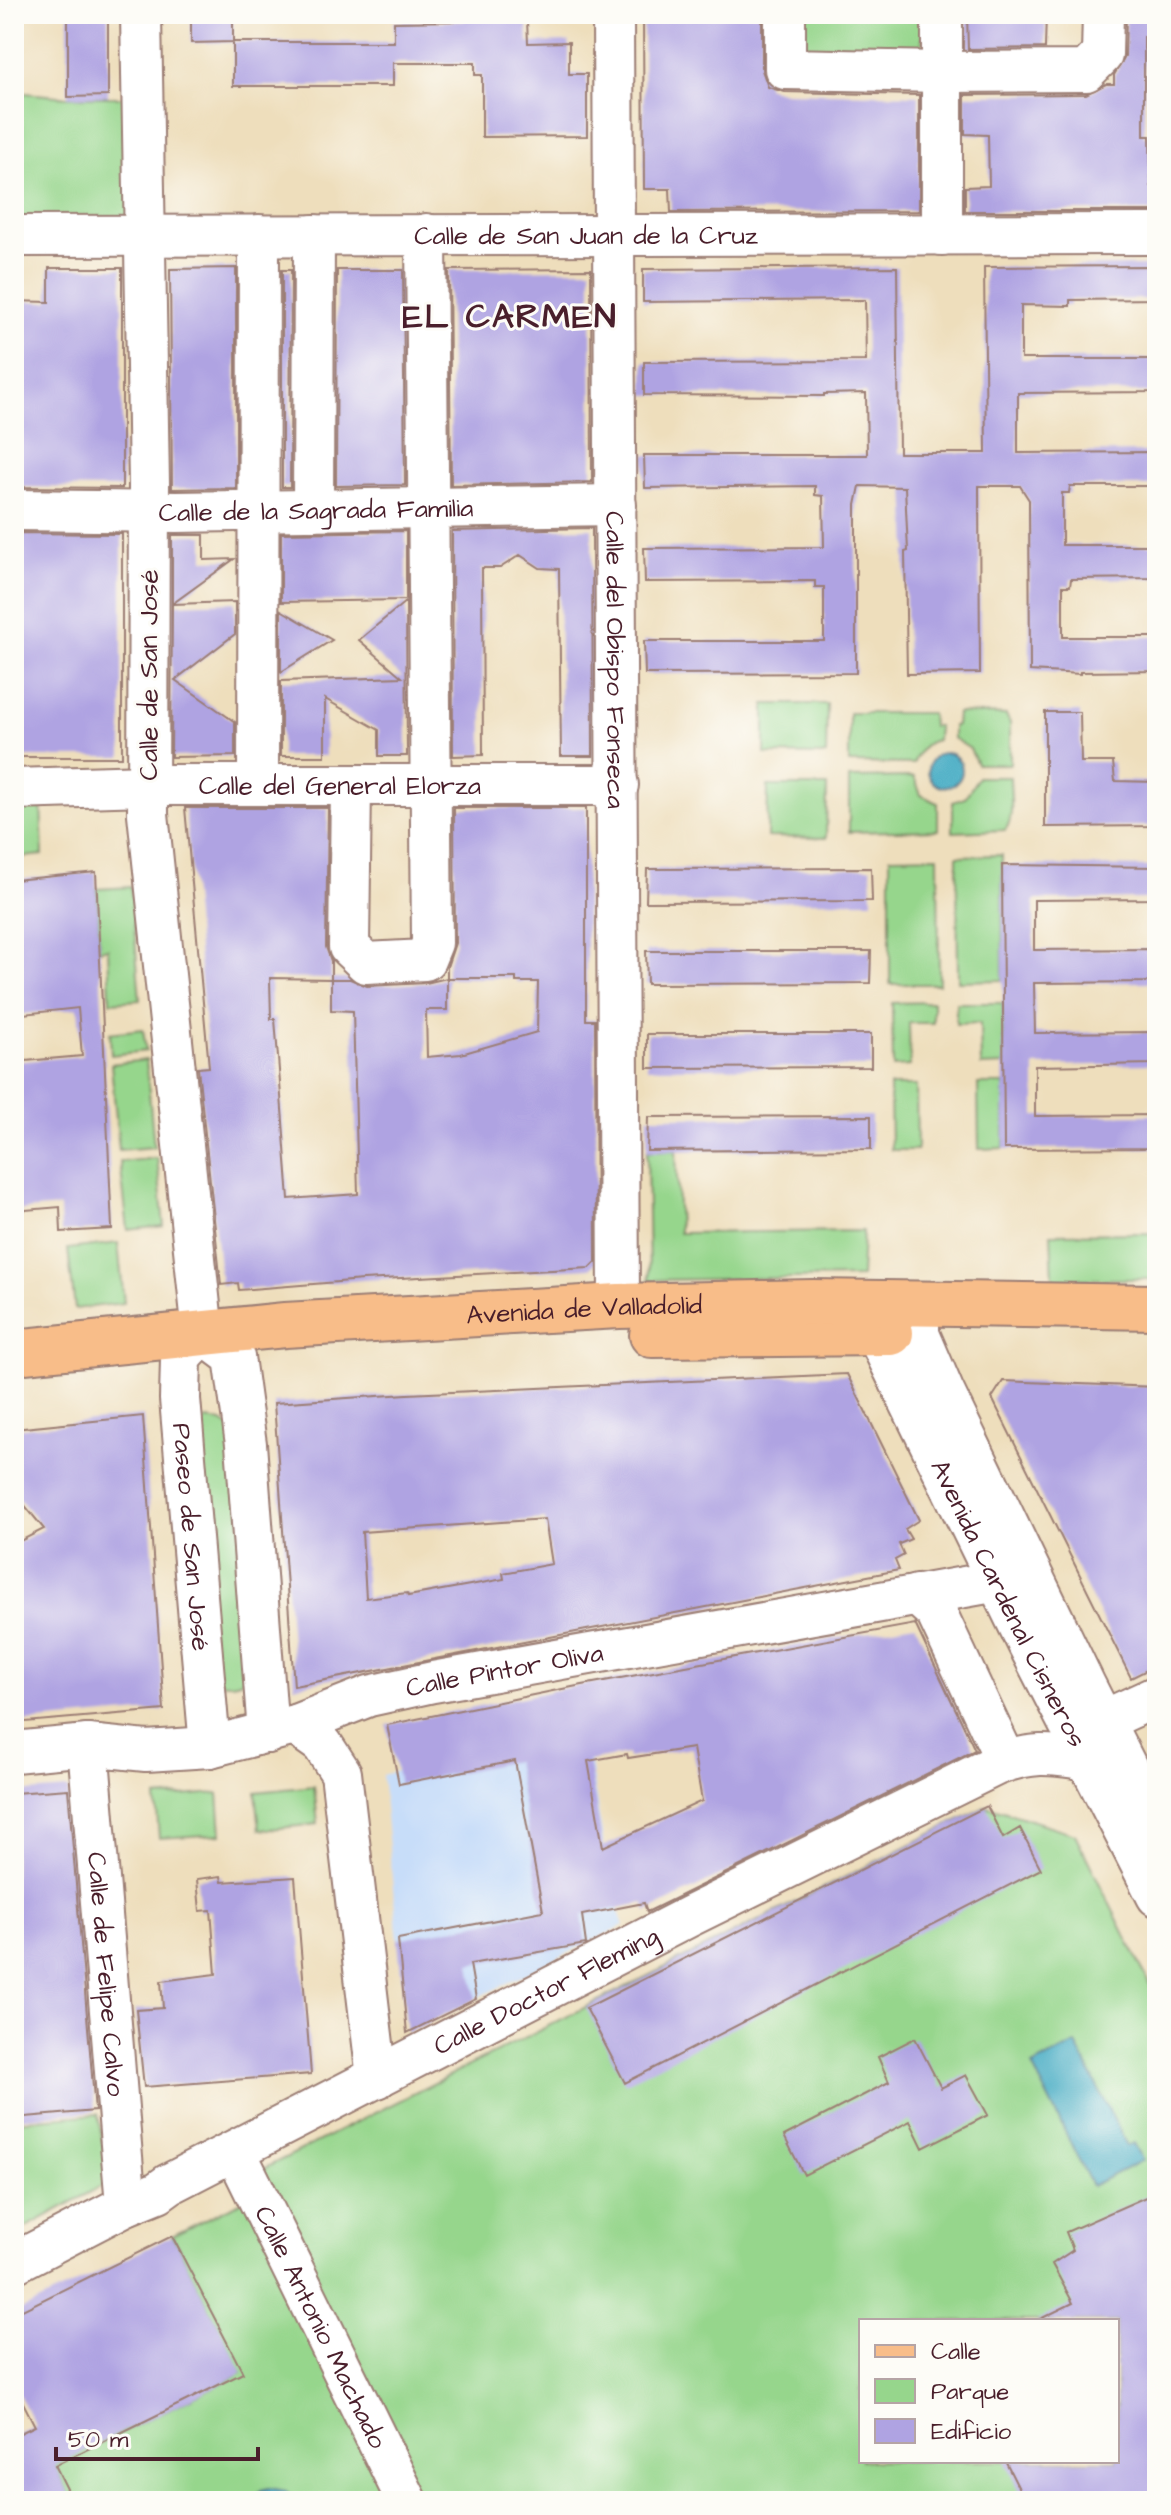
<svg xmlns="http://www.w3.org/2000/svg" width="1171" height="2515" font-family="'Architects Daughter',sans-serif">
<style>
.built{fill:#c7ddf9}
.green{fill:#96d68c;stroke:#707a5c;stroke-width:2;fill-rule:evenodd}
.water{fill:#43aac3;stroke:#466477;stroke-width:2}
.building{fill:#afa3e2;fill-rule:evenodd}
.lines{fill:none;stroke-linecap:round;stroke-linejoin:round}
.minor-casing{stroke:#9c7e74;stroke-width:44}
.major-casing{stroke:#9c7e74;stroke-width:48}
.minor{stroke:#fff;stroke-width:40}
.major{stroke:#f8bd89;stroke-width:44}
.labels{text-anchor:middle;stroke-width:6;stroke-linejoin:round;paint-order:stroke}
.street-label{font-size:26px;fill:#4a1f2b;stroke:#fdfcf7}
.district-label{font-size:34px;font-weight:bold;letter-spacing:2px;fill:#4a1f2b;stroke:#fdfcf7}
</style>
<rect width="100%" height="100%" fill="#fdfcf7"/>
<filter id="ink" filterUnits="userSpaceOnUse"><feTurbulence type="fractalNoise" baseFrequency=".0125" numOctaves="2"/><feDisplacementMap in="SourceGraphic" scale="16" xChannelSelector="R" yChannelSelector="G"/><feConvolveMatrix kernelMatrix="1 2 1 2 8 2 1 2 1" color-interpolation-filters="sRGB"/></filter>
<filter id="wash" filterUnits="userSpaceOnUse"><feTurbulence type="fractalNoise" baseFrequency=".006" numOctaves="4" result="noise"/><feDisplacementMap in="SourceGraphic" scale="32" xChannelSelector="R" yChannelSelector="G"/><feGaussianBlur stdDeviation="1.8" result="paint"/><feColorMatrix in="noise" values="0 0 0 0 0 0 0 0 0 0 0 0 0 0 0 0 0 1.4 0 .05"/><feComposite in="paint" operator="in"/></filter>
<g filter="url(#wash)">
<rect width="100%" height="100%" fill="#eedebc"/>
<path class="built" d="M577,1686l35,207 12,32 -217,108 -25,-258 14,-4 -9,-46z"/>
<path class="green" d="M797,14h125v42h-125z
M14,92l54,5h74l2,138 -130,1z
M765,704h62l-1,51 -61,-1z
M849,713h82l1,13h6l-1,14c-12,2 -19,12 -24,24l-64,-1z
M957,713l49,2 4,8v41h-33l-7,-15 -17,-11v-12l3,-1z
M914,777l7,18 17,8v27l-89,2v-54z
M978,777h32c0,16 5,42 -5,53l-52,2v-30l12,-4z
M768,786h59l-1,52 -59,-1z
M41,802l2,53 -29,3v-55z
M1002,855l1,125 -45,1 -1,-125z
M938,856l1,128h-49v-127z
M131,887l9,113 -30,2 -2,-54 -9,2 -2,-61z
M933,1002v21h-24l1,43 -17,1 -1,-64z
M956,1003h47l1,62 -23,1 -1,-43 -24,1z
M143,1029l3,22 -35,4 -1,-22z
M146,1060l8,87 -35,3 -8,-86z
M978,1084h26v64l-25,1z
M890,1086h26l1,64h-26z
M676,1150l3,83 184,-2 -2,46 -212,3 -2,-129z
M157,1158l7,68 -36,4 -8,-68z
M1157,1233v46h-104l-2,-45z
M118,1243l6,60 -49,6 -7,-60z
M206,1420l16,2 12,8 18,243c-12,10 -21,12 -36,8l-25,-250z
M314,1786l4,38 -58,6 -4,-38z
M218,1793l3,41 -62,4 -3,-40z
M987,1806l88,28 82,165v492l-20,10h-721l-163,-327zM861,2321h256v140h-256z
M98,2114l11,68 -95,52v-113z
M256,2194l151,307h-111l-3,-5h-39l-4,5h-177l-19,-36 188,-92 -70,-137z"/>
<path class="water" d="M928 770a17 17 0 1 1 34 0a17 17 0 1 1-34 0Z
M1076,2044l51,102 7,-3 9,17 -51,26 -60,-120z
M269,2488l17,3 10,10h-46l11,-11z"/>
<g id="blocks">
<path class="building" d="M68,14h40v82l-40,1z
M191,14h42v28l-42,1z
M469,14h47v7l11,-1 1,23 41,-1v32h18v62l-105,1v-62h-7v-12h-82v23h-160v-44h161v-20l70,-1z
M643,14h119v56l6,17 6,2 11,3 134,3v116l-248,1 -1,-23h-26z
M967,14h79l-1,34 -77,1z
M1126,14h31v22l-13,1v99h6l1,50h6v25h-192v-24l24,-1 -1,-51 -23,-1v-39l121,-1 20,-10h8v-9l11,-19z
M1157,266v33l-87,1v6l-49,-1v54h136v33l-139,1v60l139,-1v34h-87l-1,7h-7v52h95v33l-86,1 -1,7h-7v51h94v34l-77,1v2l-50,-3 -1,-171 -9,-14h-41l1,187 -73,1 -2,-122 3,-1 -3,-64 -45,-1 -4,19v168l-211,1 -1,-33h180v-54h-9v-6l-170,1 -1,-34 180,-1 -1,-51 -8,-1v-9l-170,2 -1,-33h223l-1,-62 -42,1v2l-180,-1v-33l222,-1 -1,-61 -222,2v-33l254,-2 2,186h87l-2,-186z
M49,268h73v220l-108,-1v-186l35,1z
M236,268v220l-64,1 -2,-220z
M591,269l1,213 -141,3 -2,-215z
M282,270h9l-1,217h-8z
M337,270h66l2,215 -69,1z
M592,528l1,228h-32l-2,-187 -19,-1 -20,-13 -20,13h-18l1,187 -30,1 -1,-225z
M406,531v69l-125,2v-69z
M14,533l108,1v223h-108z
M172,535h32v25l30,-1 -62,45z
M406,601l1,155h-28v-26l-54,-31v57h-44v-75l121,-4 -43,-37z
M235,602v32l-60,46 60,42v34l-64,1 1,-153z
M281,610l51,30 -51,32z
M1045,712h35l1,50h32l2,19 42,1v44l-112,1z
M185,808h143l-2,139 5,14v18h19l17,7 59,-3 21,-5v-11l8,-24 -1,-135h132v212h9l1,242 -6,6 -227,12 -124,10 -1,-7 -17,2 -23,-217 11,-1zM270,978l61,1v31l22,1 5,183 -69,5 -14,-180h-4zM447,978h69v4h22l-1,50 -76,22 -34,3 -1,-47h21z
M1002,865l155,2v32l-123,1v50l123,-1v33l-123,1 1,50 122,-1v32l-122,2v50l122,-1v33l-153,1z
M871,868l1,33 -226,1 1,-33z
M96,872l16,357 -51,3 -1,-25 -46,4v-149l68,-6 -4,-48 -64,7v-135z
M646,951h225l-1,32 -223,1z
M647,1034h224v33l-224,1z
M871,1116v33l-224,2 1,-34z
M847,1374l72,146 -14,9 6,10 -12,5 5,11 -9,5 4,10 -605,116 -20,-283 133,-9zM545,1519l7,45 -49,9 1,6 -96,17 -1,-3 -41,5 -4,-66z
M1003,1381l154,6v278l-26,13 -139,-280z
M143,1416l21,294 -150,13v-179l30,-15 -26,-32 -4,-33v-35z
M915,1624l60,126 -328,162 -3,-9 -62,12 4,29 -116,20 6,35 -69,34 -9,-94 145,-28 -28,-150 -116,23 -12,-59 190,-39zM693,1748l9,53 -99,46 -15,-86 39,-7 1,4z
M68,1789l27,322 -81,7v-325z
M987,1806l16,32 17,-10 21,41 -416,214 -39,-75z
M221,1876l1,6 73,-5 16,197 -167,13 -8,-77 27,-2 -2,-27 55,-7 -5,-64 -11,1 -3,-32z
M915,2038l26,50 25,-13 22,40 -65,33 -13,-27 -106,54 -20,-39 105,-54 -11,-25z
M1157,2192v299l-20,10h-112l-20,-40h112v-140h-81l37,-18 -21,-39 21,-14 -7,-18z
M172,2236l71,137 -188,92 18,36h-59v-65l21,-10 -21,-41v-71z"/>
</g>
</g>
<g filter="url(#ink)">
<use href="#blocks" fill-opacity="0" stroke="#9c7e74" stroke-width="2"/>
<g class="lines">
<g class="minor-casing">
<g id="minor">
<path d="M141,14l8,470 -1,330 55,520"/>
<path id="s1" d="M613,14l6,1292"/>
<path d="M785,14v55l157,3 144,-1 16,-16 1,-41"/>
<path d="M942,14v221"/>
<path id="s2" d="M14,236l1143,-2"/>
<path id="s3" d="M14,510l163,2 439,-7"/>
<path d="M313,510l1,-275"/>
<path d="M258,785l1,-550"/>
<path d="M351,785l-2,162 17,16 59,-3 7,-17 -6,-709"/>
<path id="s4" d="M14,789l133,-4h471"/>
<path id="s5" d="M877,1304l-1,29 152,311 129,252"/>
<path d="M919,1305v29l24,56 142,295 72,142"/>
<path id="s6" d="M203,1334l-22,24 -1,41 30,348"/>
<path d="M203,1334l31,23 12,87 22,289"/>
<path d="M917,1595l19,17 70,149"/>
<path d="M1103,1721l54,-25"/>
<path d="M295,1725l27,19 19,29 36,305"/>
<path id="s7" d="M88,1745l38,460"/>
<path id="s8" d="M14,1752l74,-7 58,6 64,-4 85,-22 74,-29 64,-14 565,-101"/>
<path id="s9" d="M235,2151l172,350"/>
<path id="s10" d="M14,2263l112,-58 32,-13 11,-8 521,-268 306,-151c38,-14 53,-11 93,-5"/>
</g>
</g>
<g class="major-casing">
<g id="major">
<path d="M652,1335l239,-2"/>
<path id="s11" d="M14,1352l271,-27 334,-19 194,-4 344,5"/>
</g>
</g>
<use href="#minor" class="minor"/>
<use href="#major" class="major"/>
</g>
</g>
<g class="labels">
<g class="street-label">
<text dy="9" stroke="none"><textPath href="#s2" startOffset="572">Calle de San Juan de la Cruz</textPath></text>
<text dy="9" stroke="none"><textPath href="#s3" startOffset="302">Calle de la Sagrada Familia</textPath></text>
<text dy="9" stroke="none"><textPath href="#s1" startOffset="646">Calle del Obispo Fonseca</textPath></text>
<text transform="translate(148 675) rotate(-90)" y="9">Calle de San José</text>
<text dy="9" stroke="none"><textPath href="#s4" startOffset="326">Calle del General Elorza</textPath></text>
<text dy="9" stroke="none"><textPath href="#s11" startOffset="572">Avenida de Valladolid</textPath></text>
<text dy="9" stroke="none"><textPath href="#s6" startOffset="212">Paseo de San José</textPath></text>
<text dy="9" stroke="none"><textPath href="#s5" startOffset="330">Avenida Cardenal Cisneros</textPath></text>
<text dy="9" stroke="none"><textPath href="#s8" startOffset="502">Calle Pintor Oliva</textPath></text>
<text dy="9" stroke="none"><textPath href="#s7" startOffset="230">Calle de Felipe Calvo</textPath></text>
<text dy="9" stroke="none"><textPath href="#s10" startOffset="598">Calle Doctor Fleming</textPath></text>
<text dy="9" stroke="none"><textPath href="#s9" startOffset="196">Calle Antonio Machado</textPath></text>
</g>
<g class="district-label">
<text x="510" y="327">EL CARMEN</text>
</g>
</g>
<rect width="1171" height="2515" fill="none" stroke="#fdfcf7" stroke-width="48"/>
<rect x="859" y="2319" width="260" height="144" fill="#fdfcf7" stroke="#b5a4a5" stroke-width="2"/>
<rect x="875" y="2345" width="40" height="12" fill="#f8bd89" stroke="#b5a4a5" stroke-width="2"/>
<text x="931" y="2359" font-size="24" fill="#4a1f2b">Calle</text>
<rect x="875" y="2379" width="40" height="24" fill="#96d68c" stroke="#b5a4a5" stroke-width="2"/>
<text x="931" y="2399" font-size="24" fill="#4a1f2b">Parque</text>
<rect x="875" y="2419" width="40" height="24" fill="#afa3e2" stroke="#b5a4a5" stroke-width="2"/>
<text x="931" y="2439" font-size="24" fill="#4a1f2b">Edificio</text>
<path d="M56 2447v12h202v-12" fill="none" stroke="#4a1f2b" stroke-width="4"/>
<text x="68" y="2447" font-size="24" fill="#4a1f2b" stroke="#fdfcf7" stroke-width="6" paint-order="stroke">50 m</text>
</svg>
